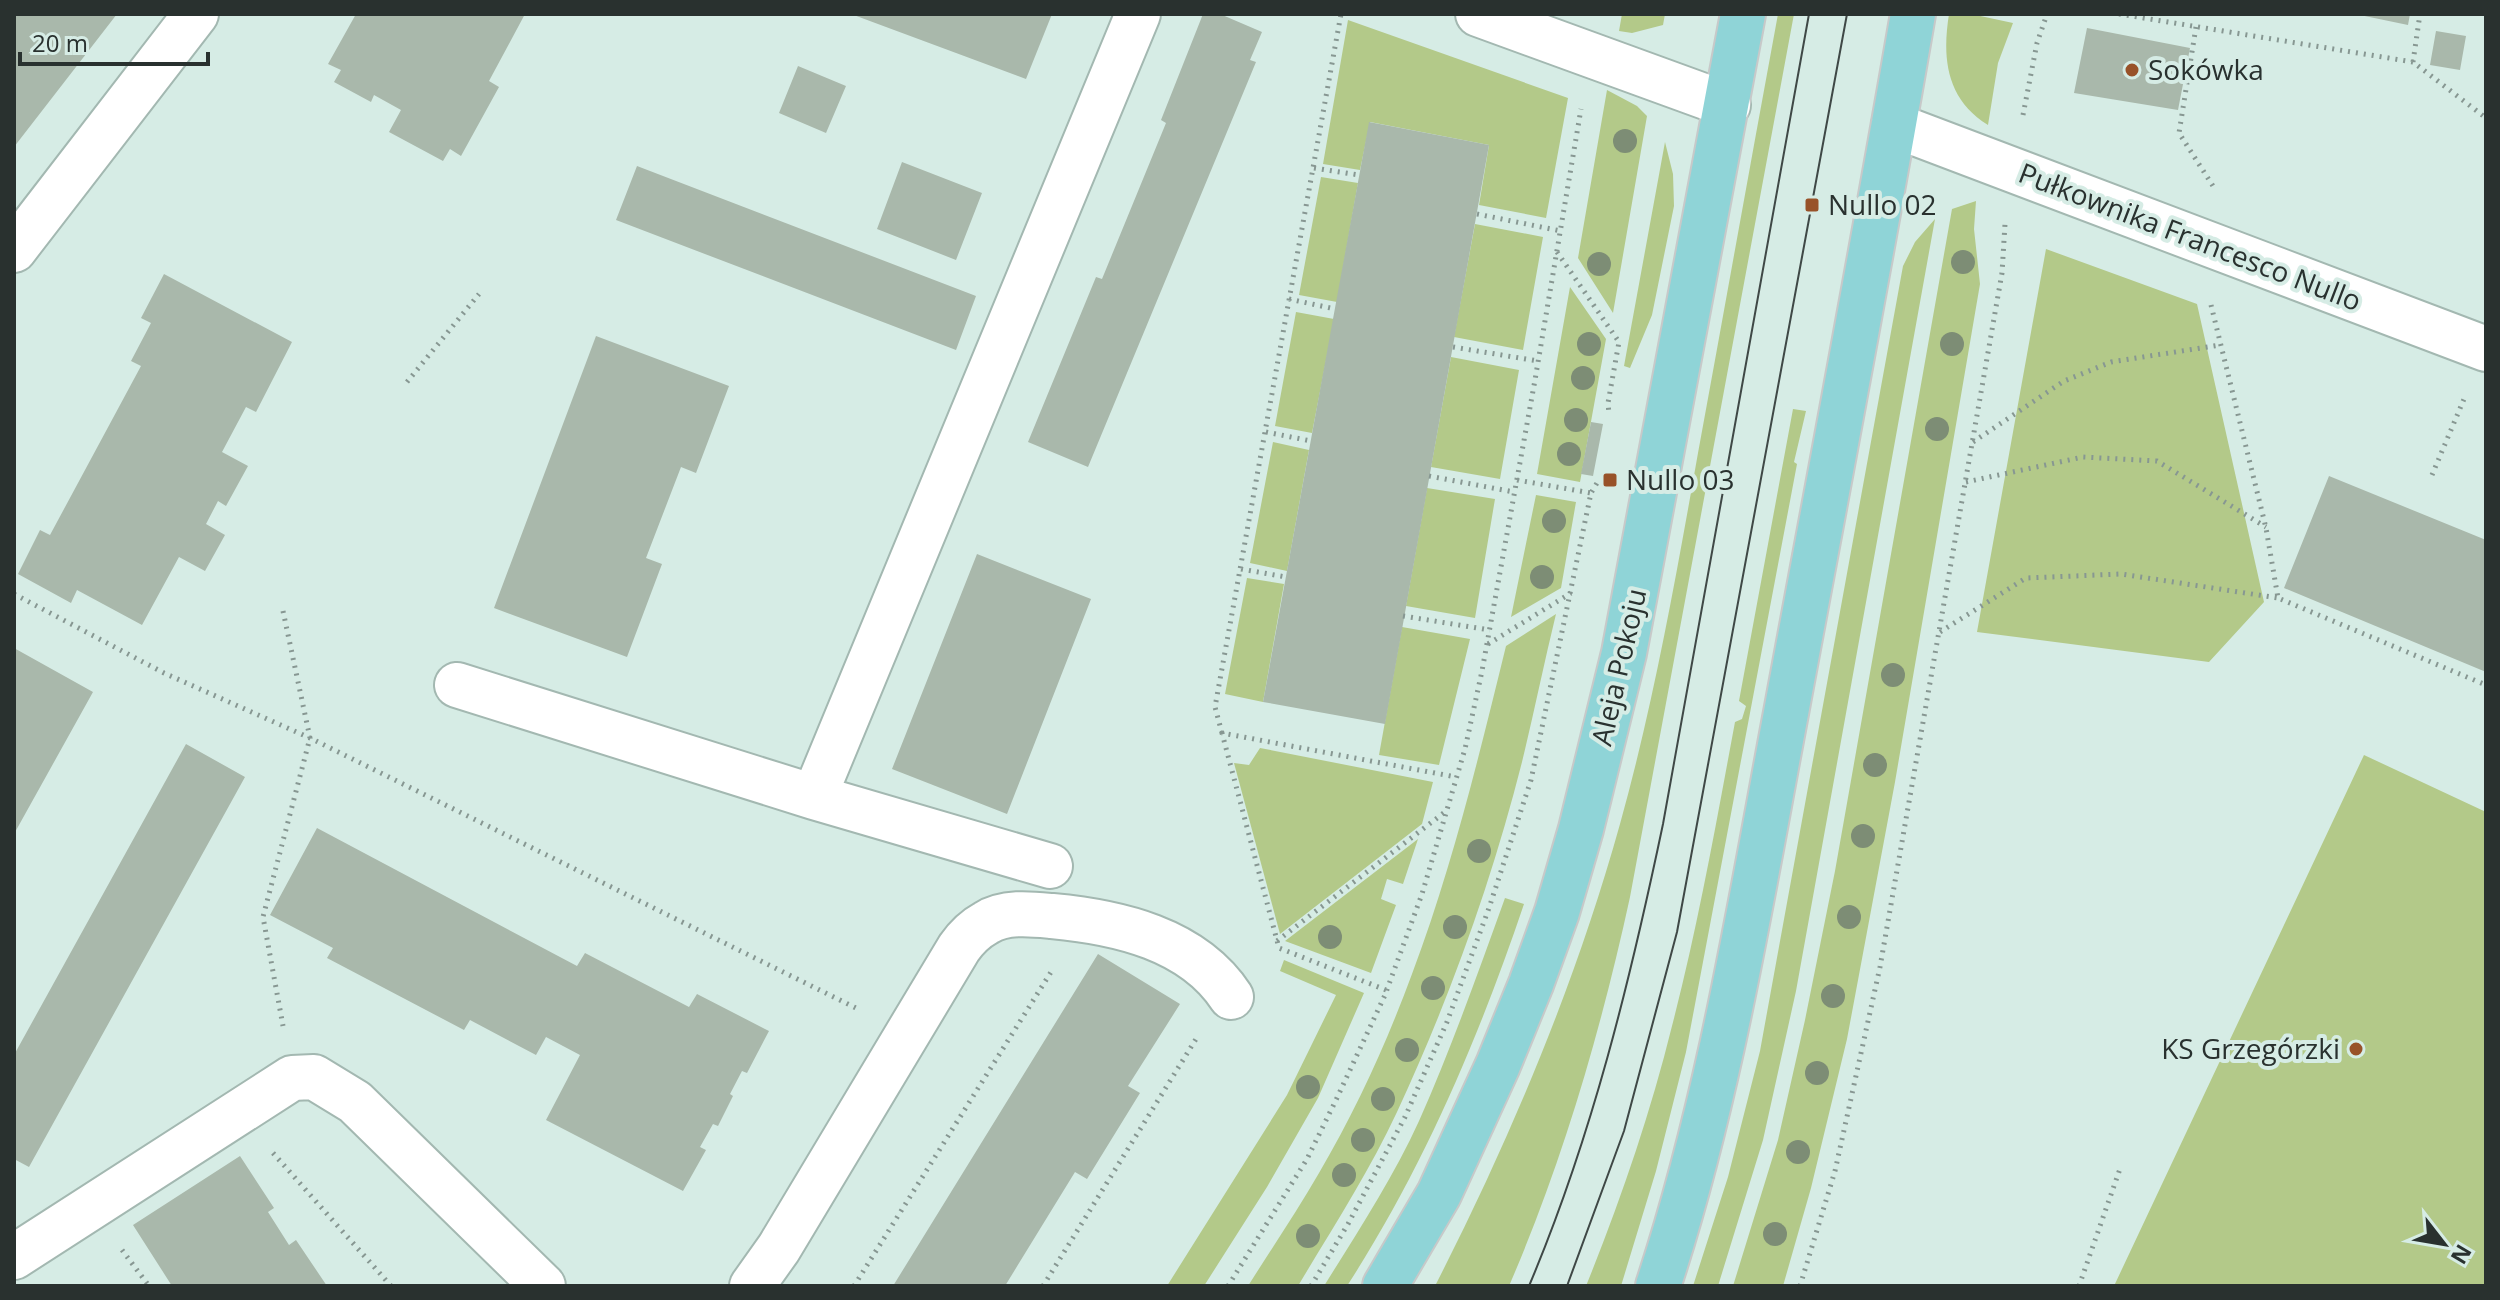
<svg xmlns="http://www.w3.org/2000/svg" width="2500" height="1300" font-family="'Open Sans',sans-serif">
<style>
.green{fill:#b3c989}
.building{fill:#a9b8ab}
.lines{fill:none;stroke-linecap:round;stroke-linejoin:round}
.minor-casing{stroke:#a3b8b1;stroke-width:48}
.major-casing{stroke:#c7c9c9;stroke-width:48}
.path{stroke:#879792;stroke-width:5;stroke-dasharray:2 6;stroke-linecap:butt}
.minor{stroke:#fff;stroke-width:44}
.major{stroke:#8fd4d7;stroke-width:44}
.tram{stroke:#3f4846;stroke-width:2}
.tree{fill:#7d8d75}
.poi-dot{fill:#985229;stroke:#d6ece5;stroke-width:3}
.labels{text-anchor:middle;stroke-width:8;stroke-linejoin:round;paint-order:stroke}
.poi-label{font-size:28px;fill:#29312f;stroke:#d6ece5;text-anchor:start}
.street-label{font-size:28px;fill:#29312f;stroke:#d6ece5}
</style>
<rect width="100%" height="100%" fill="#d6ece5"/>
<path class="green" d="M1622,14h43l-2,11 -31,8 -13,-2z
M1778,14h16l-164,883c-29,133 -67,264 -121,389h-74c76,-149 140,-301 185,-462 34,-122 56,-247 78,-371 27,-147 53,-293 80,-439z
M1949,14h22l42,9 -15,40 -10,62c-42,-26 -46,-67 -39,-111z
M1348,20l220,78 -22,120 -67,-13 10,-60 -119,-23 -10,48 -37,-6z
M1607,90l30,16 10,10 -34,197 -35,-55z
M1665,142l8,32 1,32 -22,109 -22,53 -6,-2z
M1321,177l37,6 -21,119 -38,-7z
M1976,201l-2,28 6,55 -85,498 -48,257 -36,149 -28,98h-50l45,-146 27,-120 30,-149 117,-662z
M1935,219l-139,772 -33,149 -45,146h-25l35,-109 32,-126 143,-785 12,-24z
M1475,224l68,13 -20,113 -69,-13z
M2046,249l151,55 67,298 -55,60 -232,-30z
M1570,287l36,52 -26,143 -43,-8z
M1296,312l38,7 -22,114 -37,-7z
M1451,357l68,13 -19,109 -69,-12z
M1793,409l13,2 -12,51 3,2 -111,588 -30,119 -35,115h-35c34,-84 64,-171 86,-260 26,-100 44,-202 63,-304l7,-3 4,-13 -7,-5z
M1273,442l36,8 -22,121 -37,-8z
M1427,488l68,11 -20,119 -69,-12z
M1536,495l40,7 -15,86 -50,29z
M1247,578l37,6 -21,118 -38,-8z
M1556,614c-12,49 -22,99 -34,148 -30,119 -73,238 -125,350 -28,60 -65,117 -99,174h-50c24,-38 49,-75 71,-113 37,-63 68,-131 93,-199 40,-106 67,-218 94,-328z
M1402,627l68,12 -31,126 -60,-10z
M1260,748l173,34 -11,42 -142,110 -46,-171 15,2z
M2364,755l122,57v474h-372z
M1418,839l-15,45 -16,-5 -6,20 15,6 -25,68 -86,-32z
M1505,898l19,6c-45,133 -100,263 -177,382h-23c33,-53 69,-108 95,-165 32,-72 59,-148 86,-223z
M1284,960l80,33 -46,105 -51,89 -63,99h-37l120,-191 49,-100 -56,-24z"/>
<path class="building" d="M14,14h103l-103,133z
M356,14h169l-36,67 10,6 -38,69 -11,-7 -7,12 -54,-29 12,-22 -27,-15 -3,7 -37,-20 7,-12 -13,-6z
M851,14h201l-26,65z
M1203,14h17l42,18 -12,28 6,2 -168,405 -60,-25 68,-165 6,2 64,-156 -5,-3z
M2355,14h55l-2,11z
M2087,28l103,20 -12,62 -104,-17z
M2436,31l30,5 -6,34 -30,-5z
M798,66l48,20 -20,47 -47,-20z
M1369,122l120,23 -104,579 -122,-22z
M902,162l80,31 -26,67 -79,-31z
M637,166l339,130 -20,54 -340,-130z
M164,274l128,68 -36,70 -10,-5 -24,45 26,14 -22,40 -8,-5 -12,23 19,11 -20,36 -26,-14 -37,68 -65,-35 -6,13 -53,-29 22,-44 10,5 91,-169 -10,-5 20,-38 -10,-5z
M596,336l133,50 -33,87 -15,-6 -35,91 16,6 -35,93 -133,-49z
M1591,422l12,2 -10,52 -12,-2z
M2329,476l157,64v132l-202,-84z
M977,554l114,45 -84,215 -115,-45z
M14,648l79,44 -79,142z
M186,744l59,33 -216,390 -15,-8v-104z
M317,828l260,138 8,-13 104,54 8,-13 72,37 -22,42 -5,-2 -12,23 3,2 -15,30 -5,-2 -13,23 6,3 -23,41 -137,-71 34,-65 -34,-18 -10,18 -66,-35 -6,10 -137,-72 6,-10 -63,-33z
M1098,954l82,50 -52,82 12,7 -53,86 -12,-7 -70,114h-112z
M240,1156l34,52 -6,4 21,33 7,-5 31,46h-155l-39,-61z"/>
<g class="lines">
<g class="minor-casing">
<path id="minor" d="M1478,14l250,91
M1894,125l592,224
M14,250l182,-236
M457,685l357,112 236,69
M814,797l324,-783
M14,1257l278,-179 22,-1 41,25 188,184
M752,1286l27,-38 180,-300c7,-10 16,-19 27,-25 19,-12 45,-9 66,-7 66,6 141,23 179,81"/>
</g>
<g class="major-casing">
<path id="major" d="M1385,1286l54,-92 59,-129 33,-81 26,-72 24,-83 43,-176 119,-639
M1658,1286c61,-185 92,-381 128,-573 43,-233 87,-465 127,-699"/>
</g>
<path class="path" d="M2119,14l294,48 73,56
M2196,27l-17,106 34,53
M2413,62l7,-48
M2023,115l14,-72 10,-29
M1314,168l45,7
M1477,214l84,17
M1557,252l62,90 -11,61 1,11
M1289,299l46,10
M2211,305l55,223 12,70 208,87
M1453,347l85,14
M407,382l72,-88
M1266,432l45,9
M1973,442l91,-61 47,-19 109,-17
M2432,475l32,-76
M1429,476l85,16
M1517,480l74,13
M1966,482l117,-25 74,4 109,66
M1241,569l45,8
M14,594l150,79 146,65 550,272
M283,611l27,127 -47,179 20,109
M1403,616l87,14
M1940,632l86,-54 95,-4 157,24
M1488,644l83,-51
M1222,733l-7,-26 126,-693
M1277,941l168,-129
M1386,990l-107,-42 -57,-215 234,44
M273,1153l118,133
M122,1250l27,36
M854,1286l197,-314
M1043,1286l153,-247
M1228,1286l79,-127 29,-59 49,-105 37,-101 43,-145 17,-78 53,-291 46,-271
M1311,1286l37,-62 57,-107 42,-95 42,-114 42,-128 60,-287 6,-10
M1800,1286l35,-115 45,-204 122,-694 3,-49
M2079,1286l42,-120"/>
<use href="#minor" class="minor"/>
<use href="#major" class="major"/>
<path class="tram" d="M1529,1286c63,-149 101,-305 134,-462l146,-810
M1567,1286l57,-155 53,-199 170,-918"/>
</g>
<g class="tree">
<circle cx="1625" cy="141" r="12"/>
<circle cx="1963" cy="262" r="12"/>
<circle cx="1599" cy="264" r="12"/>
<circle cx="1589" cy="344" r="12"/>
<circle cx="1952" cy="344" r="12"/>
<circle cx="1583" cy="378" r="12"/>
<circle cx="1576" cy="420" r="12"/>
<circle cx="1937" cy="429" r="12"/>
<circle cx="1569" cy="454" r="12"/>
<circle cx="1554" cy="521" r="12"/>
<circle cx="1542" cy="577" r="12"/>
<circle cx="1893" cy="675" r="12"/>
<circle cx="1875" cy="765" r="12"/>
<circle cx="1863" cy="836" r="12"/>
<circle cx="1479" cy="851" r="12"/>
<circle cx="1849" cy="917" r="12"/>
<circle cx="1455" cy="927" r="12"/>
<circle cx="1330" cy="937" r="12"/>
<circle cx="1433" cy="988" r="12"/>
<circle cx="1833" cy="996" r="12"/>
<circle cx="1407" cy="1050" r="12"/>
<circle cx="1817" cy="1073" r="12"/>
<circle cx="1308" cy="1087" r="12"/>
<circle cx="1383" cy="1099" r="12"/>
<circle cx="1363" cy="1140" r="12"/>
<circle cx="1798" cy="1152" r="12"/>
<circle cx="1344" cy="1175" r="12"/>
<circle cx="1775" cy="1234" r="12"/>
<circle cx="1308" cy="1236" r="12"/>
</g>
<g class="poi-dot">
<circle cx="2132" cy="70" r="8"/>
<rect x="1804" y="197" width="16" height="16" rx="4"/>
<rect x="1602" y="472" width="16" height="16" rx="4"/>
<circle cx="2356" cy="1049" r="8"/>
</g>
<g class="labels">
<g class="poi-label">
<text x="2148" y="80">Sokówka</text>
<text x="1828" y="215">Nullo 02</text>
<text x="1626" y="490">Nullo 03</text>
<text x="2340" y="1059" text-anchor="end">KS Grzegórzki</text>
</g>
<g class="street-label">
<text transform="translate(2190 237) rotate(21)" y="10">Pułkownika Francesco Nullo</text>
<text transform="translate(1619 667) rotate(-77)" y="10">Aleja Pokoju</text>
</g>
</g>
<rect width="2500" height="1300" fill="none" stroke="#29312f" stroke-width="32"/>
<g transform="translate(2444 1244) rotate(121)" stroke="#d6ece5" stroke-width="6" paint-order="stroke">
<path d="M0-6L14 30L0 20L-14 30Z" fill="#29312f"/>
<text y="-12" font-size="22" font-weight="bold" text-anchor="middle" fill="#29312f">N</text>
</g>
<path d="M20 52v12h188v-12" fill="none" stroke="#29312f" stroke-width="4"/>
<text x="32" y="52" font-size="24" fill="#29312f" stroke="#d6ece5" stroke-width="6" paint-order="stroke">20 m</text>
</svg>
